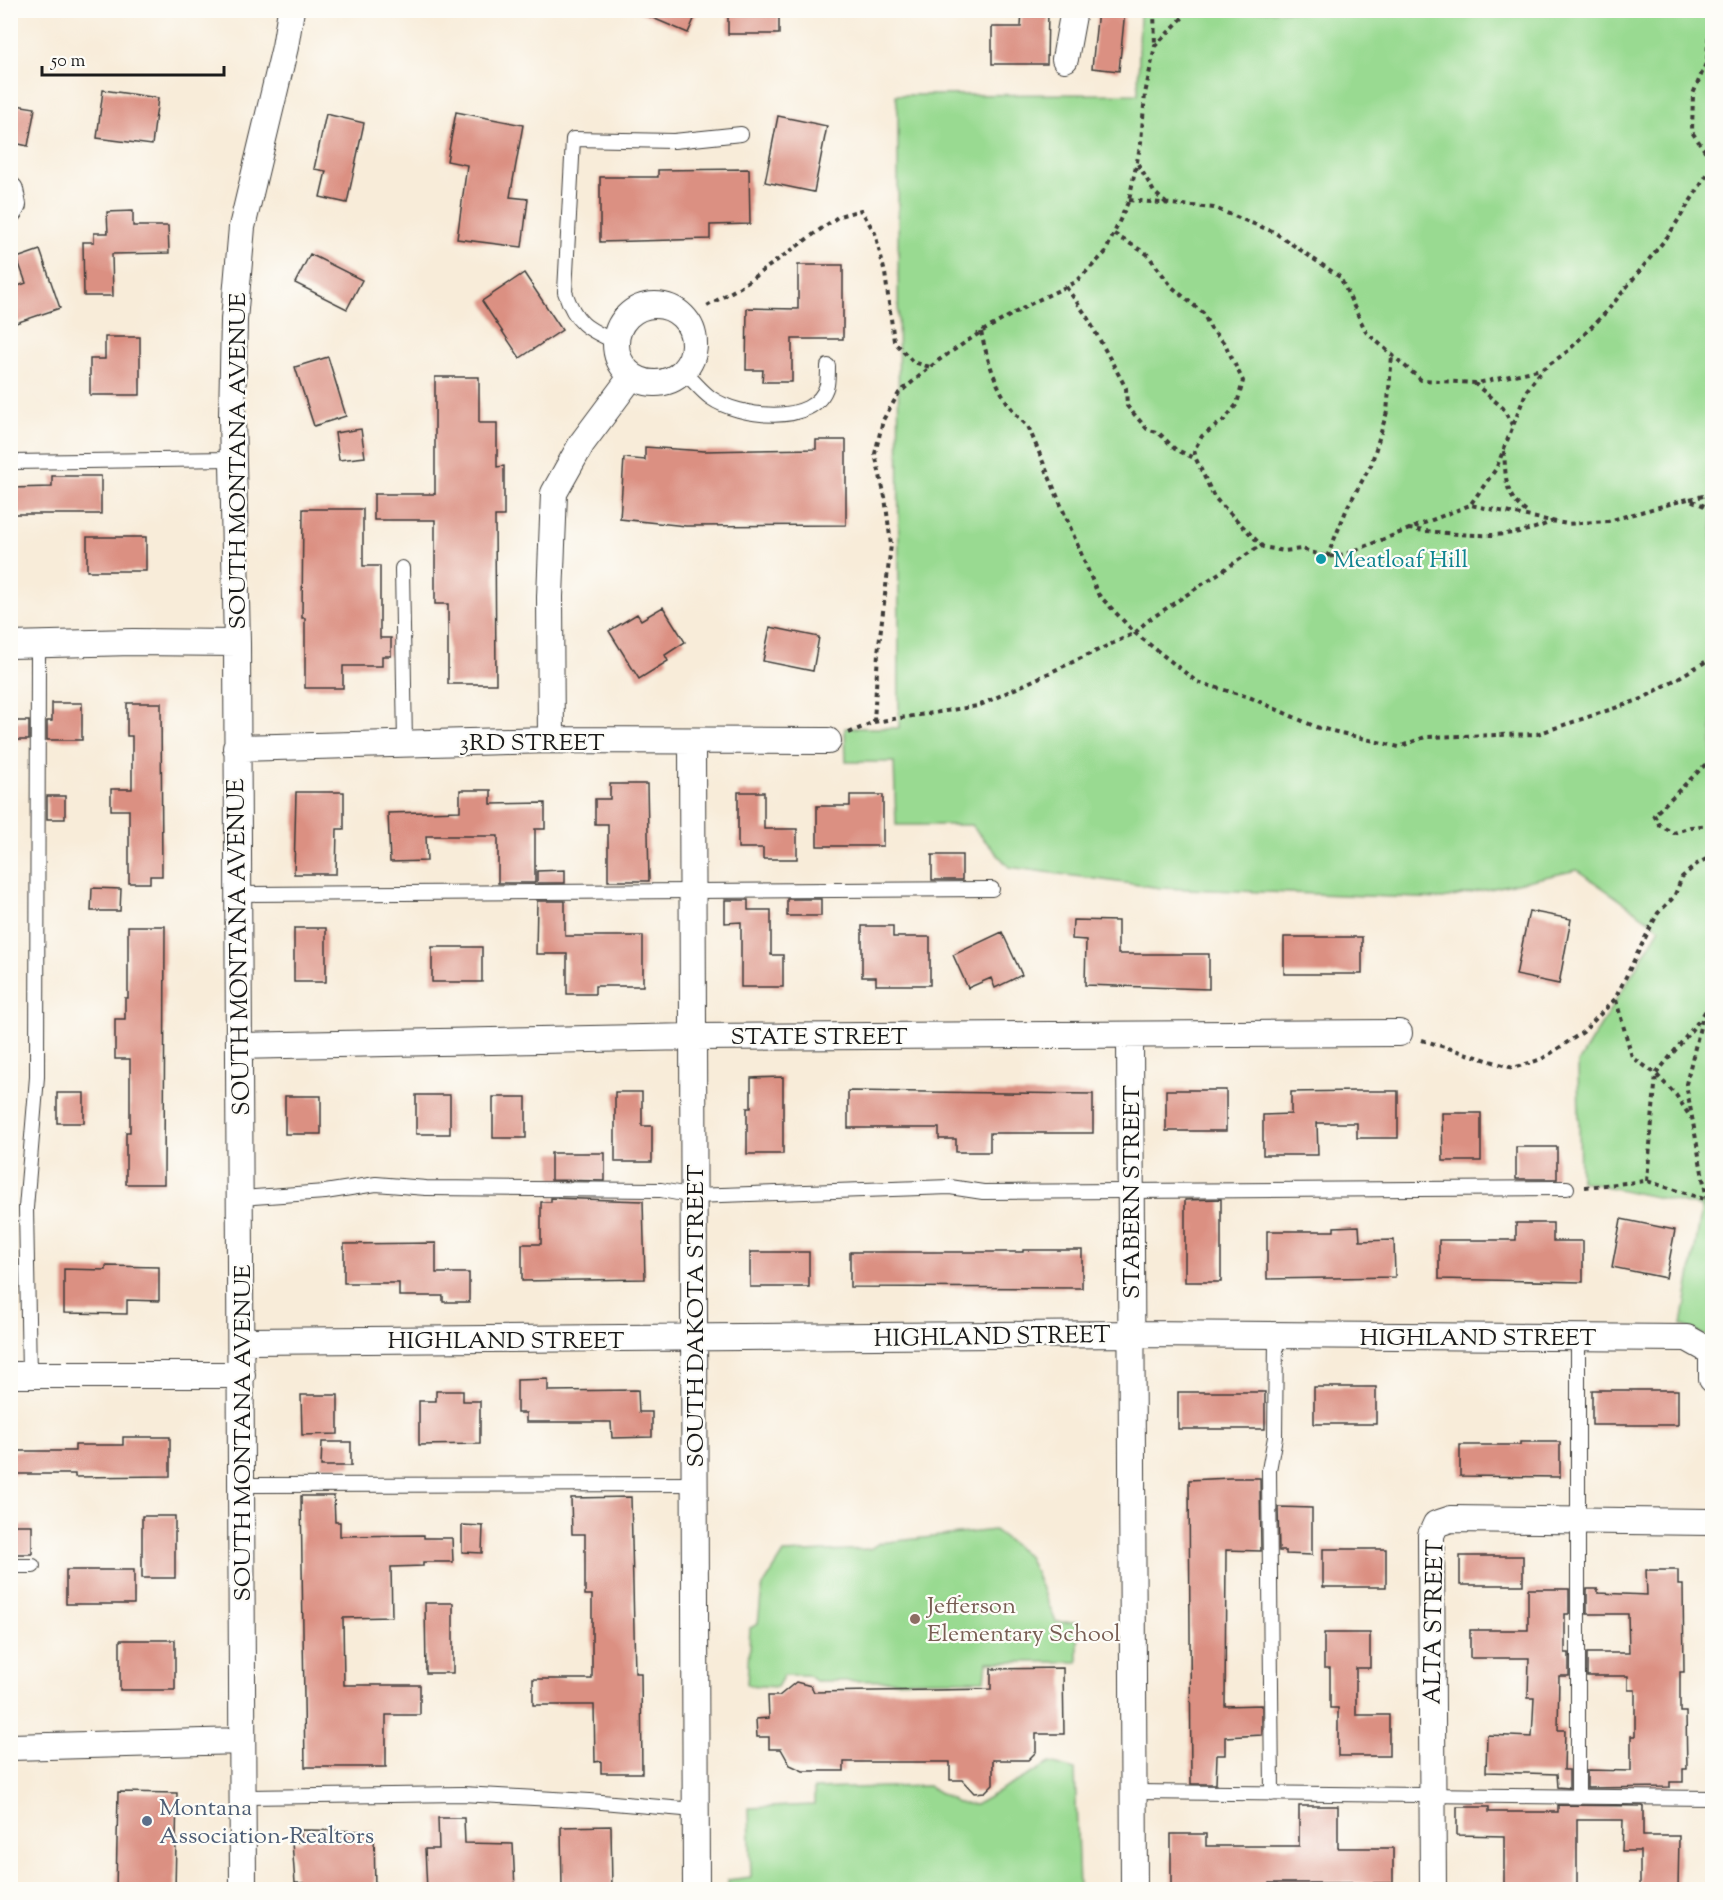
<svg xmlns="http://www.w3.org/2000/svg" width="1723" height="1900" font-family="'Sorts Mill Goudy',serif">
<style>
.green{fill:#99da91;stroke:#5a7b56;stroke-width:1.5}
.building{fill:#db9082}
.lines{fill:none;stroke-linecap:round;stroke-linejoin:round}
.service-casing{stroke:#3d3b38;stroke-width:16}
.minor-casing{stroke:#3d3b38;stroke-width:28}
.path{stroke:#3d3b38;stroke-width:4;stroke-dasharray:4.5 4.5;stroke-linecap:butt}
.service{stroke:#fff;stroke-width:14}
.minor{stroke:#fff;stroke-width:26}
.culture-dot{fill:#0f9aa8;stroke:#fdfcf7;stroke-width:2}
.education-dot{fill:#8d6e63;stroke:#fdfcf7;stroke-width:2}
.service-dot{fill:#5c6f8a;stroke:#fdfcf7;stroke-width:2}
.labels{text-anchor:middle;stroke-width:4.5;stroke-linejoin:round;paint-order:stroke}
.street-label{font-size:24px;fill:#1c1c1c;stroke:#fdfcf7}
.culture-label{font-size:24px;fill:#0d838f;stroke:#fdfcf7;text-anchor:start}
.education-label{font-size:24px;fill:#785e54;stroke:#fdfcf7;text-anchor:start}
.service-label{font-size:24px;fill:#4e5e75;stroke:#fdfcf7;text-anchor:start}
</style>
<rect width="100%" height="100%" fill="#fdfcf7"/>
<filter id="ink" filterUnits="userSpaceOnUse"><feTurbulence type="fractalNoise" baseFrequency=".0167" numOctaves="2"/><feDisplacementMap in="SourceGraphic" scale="12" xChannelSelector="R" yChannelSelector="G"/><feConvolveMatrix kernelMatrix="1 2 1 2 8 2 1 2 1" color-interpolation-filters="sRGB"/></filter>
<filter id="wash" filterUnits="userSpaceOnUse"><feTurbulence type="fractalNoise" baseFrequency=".008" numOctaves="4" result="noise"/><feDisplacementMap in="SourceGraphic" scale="24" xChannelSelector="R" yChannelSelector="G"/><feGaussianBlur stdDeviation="1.35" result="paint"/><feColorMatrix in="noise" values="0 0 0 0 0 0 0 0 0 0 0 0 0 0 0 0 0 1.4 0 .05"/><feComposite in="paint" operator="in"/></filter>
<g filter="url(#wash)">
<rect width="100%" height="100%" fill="#f8ecd9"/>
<path class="green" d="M1140,11h572v1328l-30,-14 20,-118 -122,-26 -2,-118 82,-135 -83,-58 -134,29 -282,-11 -152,-21 -38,-42h-75l-2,-63h-48l-1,-34h54l-1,-615 -2,-18 242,-1z
M994,1530l34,26 28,66h22v40h-91l-2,18 -170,1 -8,-6h-23l-7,12 -30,-2 3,-57 8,-4 4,-36 22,-35 86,-4 9,-6z
M1050,1763l25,7 4,119h-351v-9l23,-3 -2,-69 65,-3v-16l114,-3 29,17 18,2z"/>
<g id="blocks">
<path class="building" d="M634,10h64l-10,23z
M728,10h51v24h-51z
M1022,10h26l-1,54h-55v-37h29z
M1098,10h27l-6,61 -27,-3z
M103,90l55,8 -6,47 -55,-7z
M10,104l25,4 -7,38 -18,-4z
M456,112l67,13 -13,72 18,2 -6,48 -65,-8 10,-74 -20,-4z
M326,114l38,9 -17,80 -27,-6 6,-26 -12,-2z
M778,116l49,10 -13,66 -49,-10z
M749,169l1,55 -40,1v14l-110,3v-65h58v-7z
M133,211v15h35l1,27 -57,1 1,42h-29l-1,-54h11v-9h14l-1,-21z
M40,250l20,58 -50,17v-36l16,-6 -9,-25z
M310,254l52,26 -15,29 -52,-26z
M798,265h45v74h-51v43h-30l1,-12h-17l1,-62 51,1z
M524,273l38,57 -42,28 -38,-57z
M105,337h35v58h-50v-36h15z
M328,357l18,59 -32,10 -19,-59z
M435,377h44v46h18v44l7,-1v50h-9l1,168h-48v-80h-13v-84h-61v-26h61z
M361,429l4,28 -26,3 -4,-27z
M816,440h30v85l-160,1 -66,-7 4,-61 21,2v-13l59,4 112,-2z
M52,476h49v38h-91v-26l42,-1z
M303,509h60v57h17v72h11v18h-9v10h-39v22h-38v-70h-3z
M87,537h59v34h-59z
M663,607l22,35 -20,13 3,6 -29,18 -30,-48 28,-17 4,6z
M770,627l49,10 -6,34 -50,-10z
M52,703h30v37h-35v-19h5z
M127,703h34l1,173h-12v7h-21v-73h-18v-21h21v-53h-5z
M10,721h19v19h-19z
M610,784h37l2,97h-41v-57h-13v-25h15z
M460,790h31v14l54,-1v26h-10v54h-37v-47h-72l1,25 -37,1 -2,-49 72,-2z
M296,792h48v37h-7l-1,45h-42z
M738,792h26v37h33v30h-34v-11h-25z
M850,795h33v51h-66v-40h33z
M47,796h18v23h-18z
M932,855h30v25h-30z
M565,870v13h-28v-12z
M92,888l29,1 -1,22h-29z
M787,899h34v17h-34z
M725,900h23v10h23v45h12v32h-42v-65l-16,1z
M537,901h28v35h78v50h-48v8h-28v-40h-31z
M1529,911l42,8 -12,65 -43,-9z
M1073,920l45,1v33h91v35l-124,-4 1,-45 -14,-1z
M128,926h37l-1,258h-38v-52h4v-73h-15v-40h10v-21h3z
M862,926h31v11h37v48h-54v-8h-14z
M294,928h32v54h-32z
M1002,932l20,43 -27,13 -4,-10 -23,10 -15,-33z
M1284,937h78v37h-78z
M432,947h50v35h-50z
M783,1077v77h-36v-46h4v-30z
M1166,1090h60v41h-60z
M848,1091l245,3v39h-103v19h-34v-13h-17v-11h-91z
M1357,1091h41v47h-41v-15h-40l1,32h-55v-40l28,-1v-22z
M615,1092h27v34h10v36h-37z
M57,1093h27v30h-27z
M416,1095h34v39h-34z
M285,1096h36v38h-36z
M493,1097h33v41h-33z
M1442,1113h39v48h-38z
M1516,1147h41v32h-41z
M551,1153h54v28l-54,-1z
M551,1198l92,3 2,78 -123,2v-37h19v-42h10z
M1221,1199v83h-36v-82z
M1621,1219l54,11 -9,48 -54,-11z
M1516,1223h37v18h30v41l-144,-3v-39h77z
M1359,1226l1,15 34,-1 1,37 -128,2v-48h67v-4z
M436,1243v30h33v29h-26v-6h-44v-13h-55v-39z
M1023,1250h59v38l-232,-1v-35h173z
M750,1252h59v35h-59z
M106,1266l53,1v34l-32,-1v14l-63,-1v-44l42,1z
M548,1379v12l90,-1 1,22h13v25l-40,1 -1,-16h-85v-9h-9v-33z
M1314,1387h62v37h-62z
M1592,1390h86v35h-86z
M436,1391h27v10h17v43l-61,1v-44h17z
M1178,1392h87v37h-87z
M301,1395h37v39l-36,1z
M123,1437h47v39l-95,1v-3h-65v-23h65v-6h48z
M322,1442h29v24h-30z
M1520,1442h40v35l-100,-1v-31h60z
M1230,1478h30l1,73 -35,-1 -1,156 37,-1v30l-37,2v18h-8l-1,29h-25l-2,-304z
M301,1496h33l1,26h5v14l84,-1v3h28l1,24h-30v4l-32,1 1,50 -49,1 1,67h76v30h-34v52h-81z
M631,1497l4,176h6l1,100h-41v-12l-6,1 -1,-57h-61v-26h59v-84h-7v-61h-13l-1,-36z
M1278,1507l34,1v47l-26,-1v-3h-7z
M142,1516h33v62h-33z
M10,1525h22v29h-22z
M462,1525l21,1 -1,27 -20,-1z
M1323,1549h63v38h-63z
M1460,1556h63v29h-63z
M66,1570h68v34h-68z
M1646,1570h32v15h5l1,87h-4v40h6l1,57h-4v13h-13v5l-83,1v-18l44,1v-35h4v-46h-7v-14h-41v-23h42l-1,-39h-41v-25h11v4l49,2z
M1528,1589h41v25h-4v39h4v23h-10l-1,54h7l-1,40h5v18l-11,-1 -1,-13 -71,-2 1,-37 45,2 2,-39h-6l1,-40h-59v-28h58z
M425,1603h28v70h-27z
M1324,1633h46v35h-14v47h33v41h-51v-48h-8v-40h-6z
M120,1640h55v50h-55z
M1063,1668l1,66h-28v18l-8,8h-35v24l-8,8 -11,1 -12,-13h-12v-18h-106v9h-41l-13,-6 -9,-16h-12v-12h-12l-1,-18 13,-1 -1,-22h11l17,-14 15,4 3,6 177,-3v-20z
M118,1792l59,1 -2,97h-59z
M1558,1805l85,1v30h36l-1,54h-38v-39h-18l1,-31h-46v68h-73v-52l-47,-1v-28h32v5h69z
M1299,1806h39v42h55v35h-124v7h-98v-56h35v12h93z
M438,1818h26l1,25 48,1 2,46h-88l-2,-41h14z
M611,1826l1,64h-50l-1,-63z
M301,1830l73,1 1,59h-71v-7h-9l-3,-41h9z"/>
</g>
</g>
<g filter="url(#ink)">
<use href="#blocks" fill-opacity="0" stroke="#3d3b38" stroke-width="1.5"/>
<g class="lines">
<g class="service-casing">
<path id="service" d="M616,342c-29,-13 -41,-19 -51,-50l8,-153 101,2 67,-7
M684,372c9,8 17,19 27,26 27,19 104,30 116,-13 1,-6 1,-13 1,-19
M10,462l222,-3
M402,568l3,176
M238,894l754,-5
M241,1198l84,-6 51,-8 50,4 235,2 33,6 256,-9 33,5 584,-4
M1578,1337v460
M29,1375l-3,-167 11,-131 1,-432
M242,1485l454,-1
M10,1566h23
M1134,1792l578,6
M1272,1794l-3,-324 6,-33 1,-102
M242,1797l220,-3 128,7 105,9"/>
</g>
<g class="minor-casing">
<path id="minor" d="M1065,59l9,-49
M10,190l3,15 -3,5
M616 344a39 39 0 1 1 78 0a39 39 0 1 1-78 0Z
M10,645l123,-3 104,1
M551,740l-1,-143 4,-104 28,-50 50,-67
M692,743l4,1147
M236,748l315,-8 277,1
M1130,1035l4,855
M240,1046l453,-9 706,-4
M242,1341l889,-7 556,4 25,14v27
M10,1375h232
M10,1747l232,-6
M243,1890l-6,-1247 -5,-226 2,-97 8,-93 43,-180 6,-37
M1433,1890l-2,-355 5,-11 15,-5 261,3"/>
</g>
<path class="path" d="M1154,10l1,36
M1710,10l-3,51 -14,33 -1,38 20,29
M1138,164l16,28 12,11
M1712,167l-44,69 -60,74 -40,41 -25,18 -16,21 -31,79 -26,36 97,19 41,-3 80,-22 24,10
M1129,200l85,8 60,24 66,45 26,55 55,48 57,3 64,-14
M1114,234l33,20 25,33 31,26 8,16 14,15 18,37 -6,23 -13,16 -22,16 -8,14 2,8
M1066,287l20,28 40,73 1,18 20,23 12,4 16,16 21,10 18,38 49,50 21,4 18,-2 25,8 19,-3 124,-49
M707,306l33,-19 99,-71 22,-6 14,23 10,40 9,68 19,21 17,5
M981,332c8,34 19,71 47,94l70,168 37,39 62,49 52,15 67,30 83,20 26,-10 112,-3 105,-35 70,-41
M1474,383l29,25 9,17
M1504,451c2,27 0,46 24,62
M1690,499l22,-5
M1408,529c51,5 98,14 145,-8
M1327,557l21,-51 23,-41 16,-53 5,-56
M874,722l4,-69 13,-108 -6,-48 -10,-43 8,-34 16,-27 40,-33 42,-28 53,-30 42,-20 29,-29 24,-53 12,-58 4,-48 10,-48 35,-36
M849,733l25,-11 104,-16 157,-73 11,-11 115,-77
M1712,758l-58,57 6,11 14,7 16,-6 22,-2
M1616,1000l16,57 24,17 20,21 15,23
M1422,1040l91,28 29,-9 41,-27 32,-33 35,-71 8,-15 16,-16 8,-20 15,-13 15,-8
M1647,1181l9,-107 45,-56
M1585,1187l62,-6 60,19 5,12
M1707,1200l-21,-116 17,-69 9,-14"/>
<use href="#service" class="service"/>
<use href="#minor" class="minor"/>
</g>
</g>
<circle class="culture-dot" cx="1321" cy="559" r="6"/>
<circle class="education-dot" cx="915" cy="1619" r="6"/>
<circle class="service-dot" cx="147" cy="1821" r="6"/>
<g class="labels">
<g class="street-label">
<text transform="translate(237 461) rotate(-90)" y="8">SOUTH MONTANA AVENUE</text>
<text x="532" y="750">3RD STREET</text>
<text transform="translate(238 947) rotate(-91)" y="8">SOUTH MONTANA AVENUE</text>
<text x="819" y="1044">STATE STREET</text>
<text transform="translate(1131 1192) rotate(-90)" y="8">STABERN STREET</text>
<text transform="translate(695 1316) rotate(-90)" y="8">SOUTH DAKOTA STREET</text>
<text transform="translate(992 1336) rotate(-1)" y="8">HIGHLAND STREET</text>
<text x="1478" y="1345">HIGHLAND STREET</text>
<text x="506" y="1348">HIGHLAND STREET</text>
<text transform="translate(242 1433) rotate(-90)" y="8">SOUTH MONTANA AVENUE</text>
<text transform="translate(1433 1622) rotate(-89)" y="8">ALTA STREET</text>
</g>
<g class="culture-label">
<text x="1333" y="567">Meatloaf Hill</text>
</g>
<g class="education-label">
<text x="927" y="1613">Jefferson<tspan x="927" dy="28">Elementary School</tspan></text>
</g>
<g class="service-label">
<text x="159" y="1815">Montana<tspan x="159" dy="28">Association-Realtors</tspan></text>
</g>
</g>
<rect width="1723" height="1900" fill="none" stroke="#fdfcf7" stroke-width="36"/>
<path d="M42 66v9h182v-9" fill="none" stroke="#1c1c1c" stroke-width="3"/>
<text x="51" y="66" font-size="18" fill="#1c1c1c" stroke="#fdfcf7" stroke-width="4.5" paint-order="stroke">50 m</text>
</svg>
